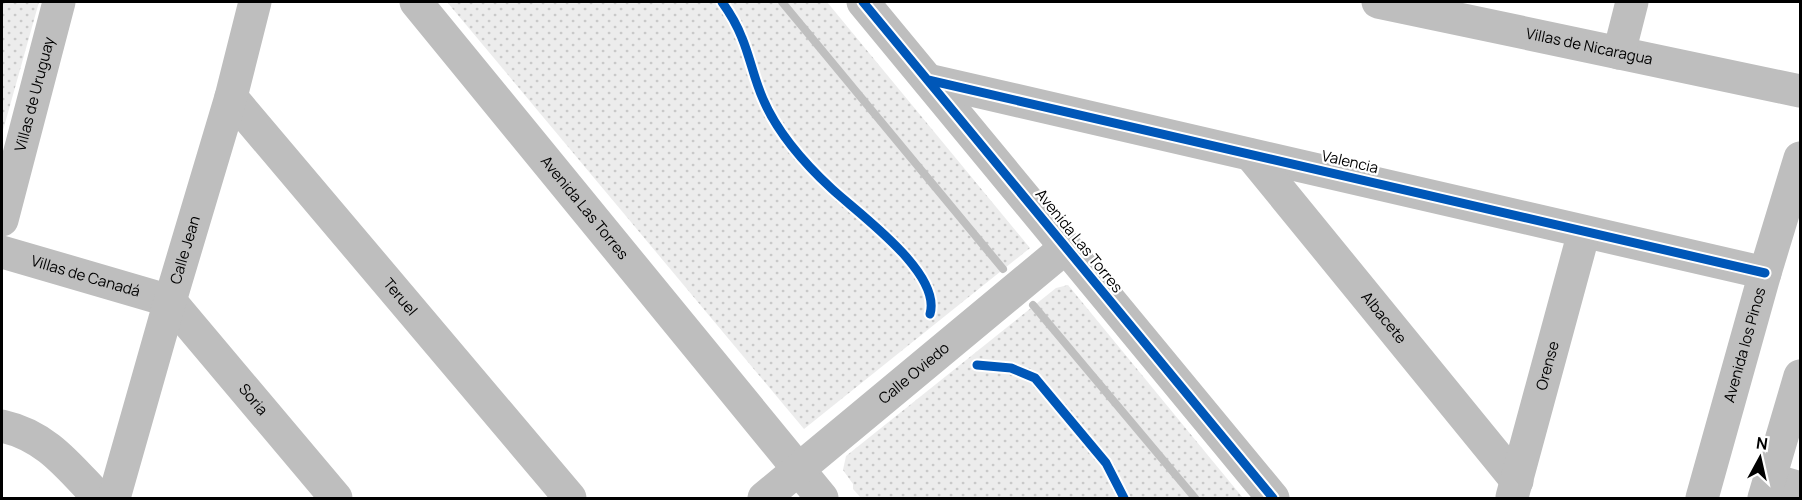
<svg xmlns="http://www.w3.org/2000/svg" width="1802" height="500" font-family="Manrope,sans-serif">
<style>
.park{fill:url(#park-dots)}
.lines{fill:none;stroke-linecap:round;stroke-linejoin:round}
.stream{stroke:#bfbfbf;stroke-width:8}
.minor{stroke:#bebebe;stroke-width:33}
.cycleway-casing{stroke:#fff;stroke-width:13}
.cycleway{stroke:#0057b8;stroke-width:9}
.labels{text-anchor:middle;stroke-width:4.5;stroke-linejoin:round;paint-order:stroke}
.street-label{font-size:15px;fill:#000;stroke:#fff}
</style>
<defs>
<pattern id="park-dots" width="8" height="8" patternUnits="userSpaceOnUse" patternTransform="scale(1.5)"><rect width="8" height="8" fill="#ececec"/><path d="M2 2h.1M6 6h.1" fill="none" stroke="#c9c9c9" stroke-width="1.8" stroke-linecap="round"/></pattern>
</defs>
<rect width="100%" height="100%" fill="#fff"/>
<path class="park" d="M2,2h37l-37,132z
M447,2h380l203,246 -226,181z
M1068,285l175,213h-382l-8,-9v-5l-10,-14 3,-14 210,-168z"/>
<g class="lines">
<path class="stream" d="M782,2l221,267
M1033,305l162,193"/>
<g class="minor">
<path id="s1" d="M416,2l406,496"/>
<path d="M863,2l410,496"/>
<path id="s2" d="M1378,2l422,89"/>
<path d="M1619,53l13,-51"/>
<path d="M928,80l837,193"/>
<path id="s3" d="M231,97l339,401"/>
<path id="s4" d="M1251,155l266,326"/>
<path id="s5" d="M2,220l57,-218"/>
<path id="s6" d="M2,252l168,49 166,197"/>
<path d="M2,426c45,10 67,41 97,72"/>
<path d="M1770,479l30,9"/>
<path id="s7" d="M1512,497l72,-265"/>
<path id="s8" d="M114,498l56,-197 61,-204 24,-95"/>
<path id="s9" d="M764,498l301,-250"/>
<path id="s10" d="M1702,498l63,-225 35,-115"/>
<path d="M1764,498l36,-122"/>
</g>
<g class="cycleway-casing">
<path id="cycleway" d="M722,2c8,11 15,23 20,36 8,19 12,41 21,61 15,35 41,64 69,90 27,25 110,84 98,125
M863,2l410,496
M928,80l837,193
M977,365l34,3 24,10 71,85 18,35"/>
</g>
<use href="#cycleway" class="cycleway"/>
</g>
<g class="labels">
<g class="street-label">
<text dy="5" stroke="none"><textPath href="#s2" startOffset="216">Villas de Nicaragua</textPath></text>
<text dy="5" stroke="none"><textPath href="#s5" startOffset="130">Villas de Uruguay</textPath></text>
<text transform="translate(1350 162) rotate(13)" y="5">Valencia</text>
<text dy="5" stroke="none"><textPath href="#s1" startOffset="266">Avenida Las Torres</textPath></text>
<text transform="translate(1079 241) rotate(51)" y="5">Avenida Las Torres</text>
<text dy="5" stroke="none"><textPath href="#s8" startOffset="258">Calle Jean</textPath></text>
<text dy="5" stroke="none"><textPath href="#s6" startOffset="87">Villas de Canadá</textPath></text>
<text dy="5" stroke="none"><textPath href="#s3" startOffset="262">Teruel</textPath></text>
<text dy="5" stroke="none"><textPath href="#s4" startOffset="210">Albacete</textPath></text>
<text dy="5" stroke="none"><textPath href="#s10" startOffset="159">Avenida los Pinos</textPath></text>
<text dy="5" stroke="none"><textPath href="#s7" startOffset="136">Orense</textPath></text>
<text dy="5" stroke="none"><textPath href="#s9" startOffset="195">Calle Oviedo</textPath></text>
<text dy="5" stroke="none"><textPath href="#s6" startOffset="304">Soria</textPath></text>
</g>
</g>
<rect width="1802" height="500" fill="none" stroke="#000000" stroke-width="6"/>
<g transform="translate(1760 458) rotate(8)" stroke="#ffffff" stroke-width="4.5" paint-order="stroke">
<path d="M0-4.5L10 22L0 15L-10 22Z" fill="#000000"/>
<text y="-9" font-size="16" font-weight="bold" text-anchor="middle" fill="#000000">N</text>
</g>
</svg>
